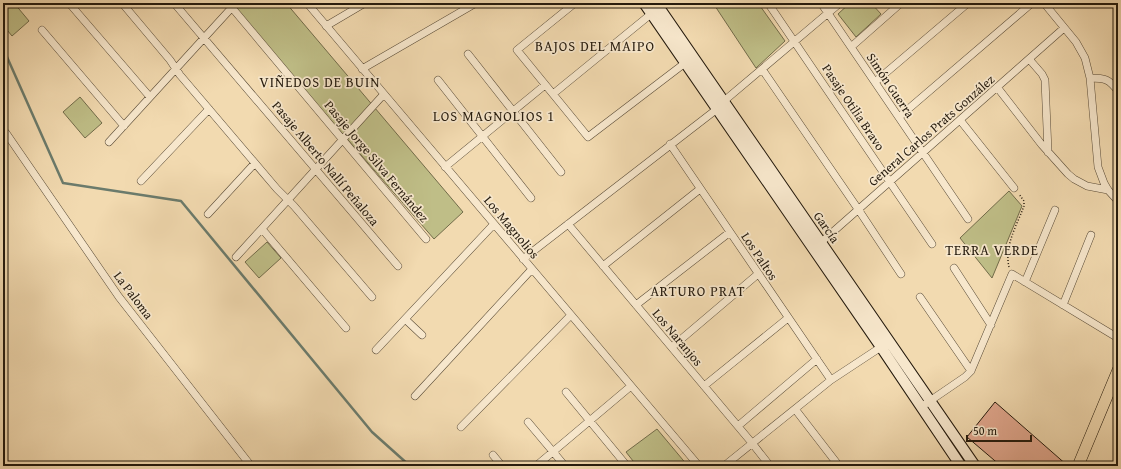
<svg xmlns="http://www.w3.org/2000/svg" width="1121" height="469" font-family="'Gentium Book Plus',serif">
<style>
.green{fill:#bfbe87;stroke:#726c4a}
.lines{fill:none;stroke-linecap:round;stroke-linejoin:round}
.stream{stroke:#6b7b6c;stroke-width:2.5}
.building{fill:#e2a88f;stroke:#241a0d}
.street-casing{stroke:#584a36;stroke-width:8}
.secondary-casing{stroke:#241a0d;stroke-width:12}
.primary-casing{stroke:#241a0d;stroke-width:12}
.path{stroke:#241a0d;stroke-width:1.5;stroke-dasharray:1 2;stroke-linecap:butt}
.street{stroke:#f7e7cc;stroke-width:7}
.secondary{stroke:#f7e7cc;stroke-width:10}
.primary{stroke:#f2dab0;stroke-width:11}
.labels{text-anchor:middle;stroke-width:3.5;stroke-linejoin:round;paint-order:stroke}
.street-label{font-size:13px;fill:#241a0d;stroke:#f7e7cc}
.neighbourhood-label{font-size:14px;letter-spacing:1px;fill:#241a0d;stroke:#f7e7cc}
</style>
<rect width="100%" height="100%" fill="#f2dab0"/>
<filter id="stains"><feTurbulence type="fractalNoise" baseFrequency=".005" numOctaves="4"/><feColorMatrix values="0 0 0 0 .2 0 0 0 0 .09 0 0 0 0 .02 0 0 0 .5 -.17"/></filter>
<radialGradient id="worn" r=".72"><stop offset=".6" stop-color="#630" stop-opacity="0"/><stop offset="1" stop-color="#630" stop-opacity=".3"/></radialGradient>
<path class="green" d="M3,3h11l15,18 -17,15 -9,-11z
M229,3h57l177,209 -29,27z
M713,3h45l27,38 -29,27z
M850,3h21l10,11 -25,23 -18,-23z
M80,97l22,26 -17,15 -22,-26z
M1009,191l13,15 -30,72 -32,-40z
M267,242l14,16 -22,20 -14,-16z
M657,429l31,37h-51l-11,-14z"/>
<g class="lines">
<path class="stream" d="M3,48l60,135 118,18 191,231 38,34"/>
</g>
<path class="building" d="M995,402l73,64h-67l-34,-29z"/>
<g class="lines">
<g class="street-casing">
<path id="street" d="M69,3l81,94
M122,3l48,57 10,15 97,114 17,17 78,91
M174,3l224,263
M228,3l198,236
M307,3l392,463
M575,3l-58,47 71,87 97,-74
M768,3l164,241
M821,3l147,216
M1044,3l32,39 9,16 5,20 8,89 6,16 4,7 10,11
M326,26l39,-23
M42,30l82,96
M851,47l50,-44
M468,54l93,118
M1029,59l13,15 3,6 3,72
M362,69l114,-66
M762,69l96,140 43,65
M1090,78c15,0 19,1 28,13
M438,80l93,118
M875,82l93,-79
M997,87l45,58 26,29 6,5 13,7 21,4
M553,94l98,-80
M724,101l116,-98
M899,117l133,-114
M960,120l54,68
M6,133l113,164 132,169
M109,142l127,-139
M670,144l161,236
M445,167l100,-82
M141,181l68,-72
M208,214l47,-51
M568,224l184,219 18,23
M262,229l84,99
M818,245l246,-217
M236,257l148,-163
M523,259l194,-150
M603,266l97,-77
M954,268l37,57
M1025,282l30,-72
M920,297l51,74
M636,305l94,-73
M1063,305l28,-70
M405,319l17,16
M672,347l86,-73
M376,350l118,-126
M704,386l84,-68
M566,392l61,74
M415,396l117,-127
M921,407l44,-30 6,-6 41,-97 106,64
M795,409l44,57
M528,422l37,44
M738,426l79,-67
M461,427l110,-112
M493,455l9,11
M536,466l95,-80
M724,466l107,-86 50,-33"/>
</g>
<g class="secondary-casing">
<path id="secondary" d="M644,3l237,344 80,119
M656,3l319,463"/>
</g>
<g class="primary-casing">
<path id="primary" d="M1078,466l40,-96"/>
</g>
<path class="path" d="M1009,267c-5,-21 8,-42 15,-61v-5l-5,-7"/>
<use href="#street" class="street"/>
<use href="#secondary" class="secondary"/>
<use href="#primary" class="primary"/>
</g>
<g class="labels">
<g class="street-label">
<text transform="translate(891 85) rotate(56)" y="5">Simón Guerra</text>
<text transform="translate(854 107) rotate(56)" y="5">Pasaje Otilia Bravo</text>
<text transform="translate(931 130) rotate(-41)" y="5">General Carlos Prats González</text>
<text transform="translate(377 161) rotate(50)" y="5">Pasaje Jorge Silva Fernández</text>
<text transform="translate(326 163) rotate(50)" y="5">Pasaje Alberto Nallí Peñaloza</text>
<text transform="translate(512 227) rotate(50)" y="5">Los Magnolios</text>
<text transform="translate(827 227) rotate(55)" y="5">García</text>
<text transform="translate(760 256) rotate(56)" y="5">Los Paltos</text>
<text transform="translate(134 295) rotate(53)" y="5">La Paloma</text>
<text transform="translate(678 337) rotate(50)" y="5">Los Naranjos</text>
</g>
<g class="neighbourhood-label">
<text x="595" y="51">BAJOS DEL MAIPO</text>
<text x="320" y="87">VIÑEDOS DE BUIN</text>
<text x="494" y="121">LOS MAGNOLIOS 1</text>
<text x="992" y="255">TERRA VERDE</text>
<text x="698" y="296">ARTURO PRAT</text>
</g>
</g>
<rect width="1121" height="469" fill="none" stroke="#f2dab0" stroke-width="16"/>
<rect x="4" y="4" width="1113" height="461" fill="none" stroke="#241a0d" stroke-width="2"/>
<rect x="8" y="8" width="1105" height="453" fill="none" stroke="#241a0d"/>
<path d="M967 435v6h64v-6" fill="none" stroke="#241a0d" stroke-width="2"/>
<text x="973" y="435" font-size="12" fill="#241a0d" stroke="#f7e7cc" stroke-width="3" paint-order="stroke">50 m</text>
<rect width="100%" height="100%" filter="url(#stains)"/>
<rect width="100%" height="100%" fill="url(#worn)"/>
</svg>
